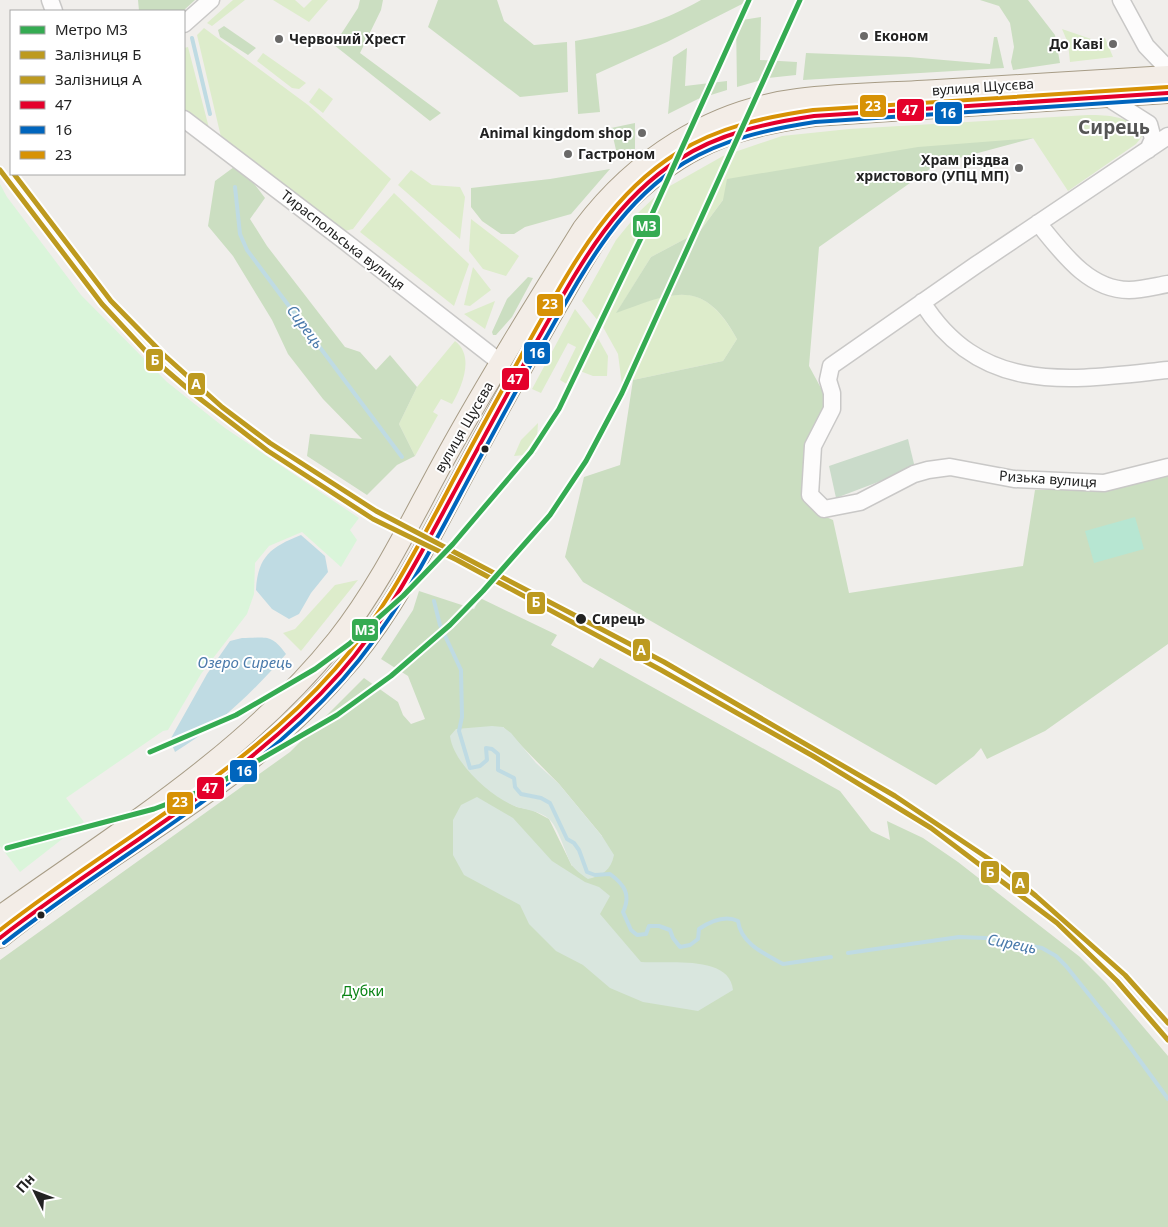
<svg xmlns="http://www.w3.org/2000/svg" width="1168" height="1227" font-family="'Noto Sans',sans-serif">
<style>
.grass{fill:#ddeccb}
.forest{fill:#cbdec1;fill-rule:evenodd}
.wetland{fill:#d9e6de}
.cemetery{fill:#cadbca}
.park{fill:#daf5da}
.pitch{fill:#b7e6d2}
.water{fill:#bfdbe3}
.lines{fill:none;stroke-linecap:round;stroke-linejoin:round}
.stream{stroke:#bfdbe3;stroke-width:4}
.minor-casing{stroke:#c9c8c7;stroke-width:19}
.major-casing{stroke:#a79c86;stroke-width:22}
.minor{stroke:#fdfcfc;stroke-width:16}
.major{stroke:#f3ede7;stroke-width:20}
.bus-1-casing{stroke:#fff;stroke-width:8}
.bus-2-casing{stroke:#fff;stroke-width:8}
.bus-3-casing{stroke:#fff;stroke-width:8}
.bus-1{stroke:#e4002b;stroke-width:4}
.bus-2{stroke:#0065bd;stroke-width:4}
.bus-3{stroke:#d79205;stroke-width:4}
.rail-1-casing{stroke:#fff;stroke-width:9}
.rail-2-casing{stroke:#fff;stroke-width:9}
.rail-1{stroke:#bd9a1f;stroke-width:5}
.rail-2{stroke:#bd9a1f;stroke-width:5}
.metro-1-casing{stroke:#fff;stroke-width:9}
.metro-1{stroke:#35ab52;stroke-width:5}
.poi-dot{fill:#6a6968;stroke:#fff;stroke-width:2}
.bus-dot{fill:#222;stroke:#fff;stroke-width:2}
.labels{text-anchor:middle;stroke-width:4;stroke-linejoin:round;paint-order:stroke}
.poi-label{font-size:14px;font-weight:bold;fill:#222;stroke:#fff;text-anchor:start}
.street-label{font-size:14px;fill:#222;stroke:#fff}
.stop-label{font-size:14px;font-weight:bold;fill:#222;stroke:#fff;text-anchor:start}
.park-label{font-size:14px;fill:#0c8416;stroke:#fff}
.water-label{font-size:15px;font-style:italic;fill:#4a7aab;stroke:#fff}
.district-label{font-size:19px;font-weight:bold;fill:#555;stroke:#fff}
.line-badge{stroke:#fff;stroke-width:2}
.badge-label{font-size:14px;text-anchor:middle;font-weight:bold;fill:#fff}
</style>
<rect width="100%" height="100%" fill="#f0eeeb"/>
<path class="grass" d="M233,0h12l-33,26 -5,-3z
M273,0h22l9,8 8,-8h16l-19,22z
M204,28l104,77 83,74 -38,50 -13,3 -119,-95 -24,-102z
M1062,29l35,12 8,-3 8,19 -43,5 -2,-19z
M188,47l21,81 -25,-19v-61z
M263,53l43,30 -7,6 -7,-1 -35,-27z
M319,88l14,11 -10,14 -14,-11z
M1088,115c21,0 42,1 56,19l-8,10 -68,47 -35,-53 -310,62 -23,31 -49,26 -34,55c56,-20 86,-35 120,27l-14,22 -90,19 -11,5 -4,-31 -15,-27 -21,-26 34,-61 23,-28 22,-21 62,-35 59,-20 67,-7z
M411,170l21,15 28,2 5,10 -5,42 -62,-54z
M394,193l75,71 -15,42 -94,-74z
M471,219l48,37 -13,20 -23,-7 -14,-18z
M473,267l18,23 -21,16 -6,-1z
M495,301l-10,28 -21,-15z
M575,309l24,31 9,16 -1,20h-14l-13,-5 -10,15 -10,-6 16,-33 -8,-4 -27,50 -9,-4z
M455,341c20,15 7,46 -3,63l-11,-5 -8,13 5,3 -23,41 -16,-32 18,-37z
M538,423l-2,31 -22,2 7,-16z
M358,580l-57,71 -18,-18 12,-4 40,-44z"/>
<path class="forest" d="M138,0h57l-12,11h-44z
M360,0h23l-2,10 -21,43 81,60 -11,8 -96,-76 24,-37z
M438,0h59l7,21 30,24 33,-3 1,50 -48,5 -92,-70z
M701,0h49l-83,42 -71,32 4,38 -22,2 -3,-73c49,-9 82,-16 126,-41z
M980,0h48l27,35 5,28 -47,7 -2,-8 3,-15 -4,-24 -11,-17z
M761,17l-1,43 37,2 -1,13 -28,3 -31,9 -1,-66z
M224,26l32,22 -8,7 -28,-18 -2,-7z
M994,37h3l7,31 -201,12 3,-27 103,4 81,7z
M687,48l-2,38 42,-5v9l-29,9 -30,15 5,-57z
M635,123v27l-8,6 -11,-6 -5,-22z
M1034,138l-97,26 -118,83 -10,119 19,35 -17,43 6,69 16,7 16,73 174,-27 12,-76 76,-1 57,-14v169l-123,87 -58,28 -6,-11 -7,8 -38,29 -353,-203 -18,-25 19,-80 36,-12 13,-85 90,-19 14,-22c-34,-63 -65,-46 -121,-26l35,-56 49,-26 23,-31 4,-21 191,-32z
M234,167l18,14 13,17 -15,21 17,27 78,101 15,5 16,18 14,-15 27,32 -18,37 16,32 -18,9 -30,30 -60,-39 3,-22 52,5 -39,-40 -35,-45 -16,-34 -39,-64 -25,-30 7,-45z
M610,169l-39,45 -46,13 -11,7h-13l-19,-13 -11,-14v-19l79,-9z
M528,277l5,1 -21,39 -16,18h-3l-1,-3 15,-33z
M419,591l55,18 6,-11 77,37 -6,10 42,23 7,-10 240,133 31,40 19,9 -3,-19 36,17 35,24 122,95 25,25 63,74v171h-1168v-267l290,-208 74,-74 34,24 5,13 8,9 14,-5 -17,-43 -27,-17 32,-49zM503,727l56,57 43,52 -30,30 -23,-47 -17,-9 -15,-3 -13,-7 -27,-21z"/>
<path class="wetland" d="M492,726l11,1 8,6 25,30 23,21 43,52 12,19c-3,15 -12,21 -26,24 -6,-4 -13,-9 -17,-15 -6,-12 -13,-37 -22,-45 -9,-8 -22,-9 -32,-12 -25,-9 -64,-44 -67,-71l6,-7z
M477,797l36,21 39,43 33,21 14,5 11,9 -10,18 41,48c26,2 89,-8 92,28l-35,21 -55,-9 -33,-14 -27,-23 -27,-14 -27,-27 -9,-19 -56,-30 -11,-20v-35l8,-15z"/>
<path class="cemetery" d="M908,439l7,29 -79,30 -7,-32z"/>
<path class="park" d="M0,184l7,13 74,98 86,87 58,46 134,90 -9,12 7,10 -16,27 -39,-35 -33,14 -14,17 -1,31 -7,20 -46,60 -33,56 -5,1 -97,67 18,24 -64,50 -20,-26z"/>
<path class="pitch" d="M1135,517l9,32 -50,14 -9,-32z"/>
<path class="water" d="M301,535l24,21 3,16 -17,21 -12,21 -10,5 -17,-10 -16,-19c2,-34 15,-43 45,-55z
M242,638c24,0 29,-5 44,16 -33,38 -68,72 -111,98l-5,-12 37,-66 23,-33z"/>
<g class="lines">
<path class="stream" d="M192,38l18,76
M235,187l5,47 7,16 155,207
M434,601l6,24 21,45 1,47 -3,14 11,37 10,-2 7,-6 -1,-12 6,1 6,5v16l16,8 1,9 6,7 20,4 9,5 17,36 7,4 5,7 8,22 8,3 15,-1c15,11 21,21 13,38l8,18 6,5 9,-1 3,-8h10l11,4 3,8 7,9 10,-2 8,-6 1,-10c12,-8 26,-14 39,-8 3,23 27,33 45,43l48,-7
M848,953l111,-16 27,1 56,10 14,8 10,10 53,66 49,67"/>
<g class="minor-casing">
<path id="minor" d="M50,0l4,11
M1121,0l25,46 22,23
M184,24l27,-24
M1108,98l41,26 4,15 -5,11
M184,119l163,124 154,120
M1168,136l-192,129 -145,101 -3,14 4,13v16l-19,37 -3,49 14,14 36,-7 54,-28 14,-4 22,-3 64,12 90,4 64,-16
M1038,223c23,28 50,67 91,67 13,0 27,-4 39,-6
M922,302c60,95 150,78 246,68"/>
</g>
<g class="major-casing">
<path id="major" d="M0,916c118,-84 246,-162 337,-276 45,-57 76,-124 111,-187 42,-76 89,-151 135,-225 52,-69 127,-118 215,-129 46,-6 93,-6 139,-9 77,-4 154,-10 231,-14
M0,938c76,-62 163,-110 240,-170 41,-32 79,-70 112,-109 46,-56 78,-122 112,-185 28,-53 57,-105 87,-158 26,-44 49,-92 89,-127 54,-49 104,-63 174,-73l354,-23"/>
</g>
<use href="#minor" class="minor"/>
<use href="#major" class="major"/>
<g class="bus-1-casing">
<path id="bus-1" d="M0,938c114,-89 243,-156 340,-265 47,-53 79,-116 112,-177 30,-55 59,-110 90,-164 37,-65 71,-130 136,-172 41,-27 89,-37 136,-44l354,-23"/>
</g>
<g class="bus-2-casing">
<path id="bus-2" d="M4,943c113,-89 242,-155 339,-264 48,-54 82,-118 116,-182 29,-54 58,-109 89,-163 36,-64 71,-131 136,-171 40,-24 85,-34 131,-41l353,-23"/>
</g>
<g class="bus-3-casing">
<path id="bus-3" d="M0,930c112,-88 240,-153 335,-261 47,-53 79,-115 112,-177 29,-55 59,-109 89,-163 38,-67 74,-134 141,-176 41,-26 88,-36 136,-43l355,-23"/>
</g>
<use href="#bus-1" class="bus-1"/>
<use href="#bus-2" class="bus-2"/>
<use href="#bus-3" class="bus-3"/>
<g class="rail-1-casing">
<path id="rail-1" d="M0,170l102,134 50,54 43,37 73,56 105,68 84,41 204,110 152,86 118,72 126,95 60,58 51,59"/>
</g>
<g class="rail-2-casing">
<path id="rail-2" d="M14,174l97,127 53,54 58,52 48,36 106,68 288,151 231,134 106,71 35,29 89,79 43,48"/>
</g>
<use href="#rail-1" class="rail-1"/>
<use href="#rail-2" class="rail-2"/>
<g class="metro-1-casing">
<path id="metro-1" d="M150,752l86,-37 79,-46 34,-25 54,-48 50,-52 78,-92 28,-43 84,-175 106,-234
M7,848l147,-39 60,-23 123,-71 54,-39 59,-51 33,-34 67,-76 36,-54 36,-68 178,-393"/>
</g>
<use href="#metro-1" class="metro-1"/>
</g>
<g class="poi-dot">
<circle cx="864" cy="36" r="5"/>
<circle cx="279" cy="39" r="5"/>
<circle cx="1113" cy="44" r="5"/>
<circle cx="642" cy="133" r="5"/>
<circle cx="568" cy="154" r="5"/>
<circle cx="1019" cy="168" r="5"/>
</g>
<g class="bus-dot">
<circle cx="485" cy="449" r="4.5"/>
<circle cx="581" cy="619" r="6"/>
<circle cx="41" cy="915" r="4.5"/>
</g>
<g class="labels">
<g class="poi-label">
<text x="874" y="41">Економ</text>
<text x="289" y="44">Червоний Хрест</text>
<text x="1103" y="49" text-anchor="end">До Каві</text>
<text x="632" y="138" text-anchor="end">Animal kingdom shop</text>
<text x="578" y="159">Гастроном</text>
<text x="1009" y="165" text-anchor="end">Храм різдва<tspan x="1009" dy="16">христового (УПЦ МП)</tspan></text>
</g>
<g class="street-label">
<text transform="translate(983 87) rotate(-4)" y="5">вулиця Щусєва</text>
<text transform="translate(343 240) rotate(38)" y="5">Тираспольська вулиця</text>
<text transform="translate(464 427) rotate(-60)" y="5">вулиця Щусєва</text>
<text transform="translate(1048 479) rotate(4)" y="5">Ризька вулиця</text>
</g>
<g class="stop-label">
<text x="592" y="624">Сирець</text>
</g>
<g class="park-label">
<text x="363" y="996">Дубки</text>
</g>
<g class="water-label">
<text transform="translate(305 327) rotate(53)" y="5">Сирець</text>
<text x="245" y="668">Озеро Сирець</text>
<text transform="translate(1012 944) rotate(11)" y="5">Сирець</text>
</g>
<g class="district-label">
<text x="1114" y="134">Сирець</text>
</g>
</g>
<g class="line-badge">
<rect x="859" y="94" width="28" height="24" rx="5" fill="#d79205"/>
<rect x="896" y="98" width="29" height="24" rx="5" fill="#e4002b"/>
<rect x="934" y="101" width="29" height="24" rx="5" fill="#0065bd"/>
<rect x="632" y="214" width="29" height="24" rx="5" fill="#35ab52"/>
<rect x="536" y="293" width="28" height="24" rx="5" fill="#d79205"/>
<rect x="523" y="341" width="28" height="24" rx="5" fill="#0065bd"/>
<rect x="145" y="348" width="19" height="24" rx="5" fill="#bd9a1f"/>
<rect x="501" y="367" width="29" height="24" rx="5" fill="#e4002b"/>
<rect x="187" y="372" width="19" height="24" rx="5" fill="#bd9a1f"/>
<rect x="526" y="591" width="20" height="24" rx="5" fill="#bd9a1f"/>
<rect x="351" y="618" width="28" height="24" rx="5" fill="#35ab52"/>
<rect x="632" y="638" width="19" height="24" rx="5" fill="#bd9a1f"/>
<rect x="229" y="759" width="29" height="24" rx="5" fill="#0065bd"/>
<rect x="196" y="776" width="29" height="24" rx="5" fill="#e4002b"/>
<rect x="166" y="791" width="28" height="24" rx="5" fill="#d79205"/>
<rect x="980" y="860" width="20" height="24" rx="5" fill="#bd9a1f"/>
<rect x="1011" y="871" width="19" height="24" rx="5" fill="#bd9a1f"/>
</g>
<g class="badge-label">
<text x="873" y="111">23</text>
<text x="910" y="115">47</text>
<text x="948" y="118">16</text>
<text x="646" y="231">M3</text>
<text x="550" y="309">23</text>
<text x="537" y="358">16</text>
<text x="155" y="365">Б</text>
<text x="515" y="384">47</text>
<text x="196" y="389">A</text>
<text x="536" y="607">Б</text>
<text x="365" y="635">M3</text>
<text x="641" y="655">A</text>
<text x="244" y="776">16</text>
<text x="210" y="793">47</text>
<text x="180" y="807">23</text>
<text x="990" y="877">Б</text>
<text x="1020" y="888">A</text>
</g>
<rect x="10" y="10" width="175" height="165" fill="#ffffff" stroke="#a7a7a7"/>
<rect x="20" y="26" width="25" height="8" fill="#35ab52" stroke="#a7a7a7"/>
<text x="55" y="35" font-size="15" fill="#222222">Метро M3</text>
<rect x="20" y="51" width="25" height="8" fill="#bd9a1f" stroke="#a7a7a7"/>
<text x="55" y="60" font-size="15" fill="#222222">Залізниця Б</text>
<rect x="20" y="76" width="25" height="8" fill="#bd9a1f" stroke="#a7a7a7"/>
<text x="55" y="85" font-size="15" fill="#222222">Залізниця A</text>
<rect x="20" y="101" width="25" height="8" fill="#e4002b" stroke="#a7a7a7"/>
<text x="55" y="110" font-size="15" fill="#222222">47</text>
<rect x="20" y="126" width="25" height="8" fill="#0065bd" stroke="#a7a7a7"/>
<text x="55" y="135" font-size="15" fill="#222222">16</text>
<rect x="20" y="151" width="25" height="8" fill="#d79205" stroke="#a7a7a7"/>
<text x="55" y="160" font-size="15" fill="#222222">23</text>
<g transform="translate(35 1192) rotate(312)" stroke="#ffffff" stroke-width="4" paint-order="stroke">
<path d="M0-4L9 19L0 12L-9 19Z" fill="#222222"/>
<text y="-8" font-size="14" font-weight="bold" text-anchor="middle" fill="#222222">Пн</text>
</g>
</svg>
